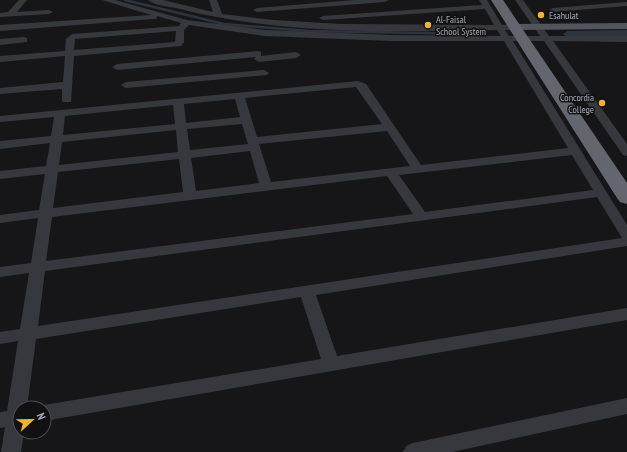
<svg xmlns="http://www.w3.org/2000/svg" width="627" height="452" font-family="'PT Sans Narrow',sans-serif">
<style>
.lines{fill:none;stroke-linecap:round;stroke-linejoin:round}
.stream{stroke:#2c353c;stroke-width:2.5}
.canal{fill:#2c353c;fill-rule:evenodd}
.minor{fill:#37383d;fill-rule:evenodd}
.major{fill:#53555c;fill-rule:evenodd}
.highway{fill:#63666e;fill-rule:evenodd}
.poi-dot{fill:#f2b134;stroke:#111113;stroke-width:1.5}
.labels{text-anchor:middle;stroke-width:3;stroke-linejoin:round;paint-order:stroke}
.far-poi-label{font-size:10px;fill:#a8adb8;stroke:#111113;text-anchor:start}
</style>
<rect width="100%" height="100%" fill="#161618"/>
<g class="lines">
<path class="stream" d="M125,0l99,24 85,7 167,3"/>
<path class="canal" d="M627,30v6l-60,1 -4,-3 4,-3z"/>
<path class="minor" d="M19,0h8l-10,12 32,-2 4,2 -4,2 -49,3v-4l8,-1z
M102,0h13l72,20 78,10 127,5 109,1 -4,-6c-106,2 -214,5 -317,-21 -9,-2 -25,-3 -32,-9h15l50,12 -4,-12h8l5,14 51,6 69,4 152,1 -9,-16 -162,11 -4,-2 4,-2 159,-11 -3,-5h8l15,25 12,-1 4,3 -4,3h-9l4,6h31l-25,-36h8l26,36h78v6l-74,-1 74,103v12l-4,-1 -79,-114h-31l114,184v21l-311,49 21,61 290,-48v12l-583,101v-13h-7l7,-3 277,-46 -20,-62 -265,42 -9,69h-7v24h4l-3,20h-20l4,-25 -5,1v-16l7,-1 11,-70 -18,3v-12l20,-3 9,-56 -29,4v-10l31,-4 7,-45 -38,5v-8l39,-5 6,-36 -45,5v-8l46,-5 4,-23 -50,6v-8l51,-5 3,-19 -54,5v-6l358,-35 8,3 55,81 147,-17 -64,-107h-112l-127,-5 -76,-11 -5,5v12l-3,4 -107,10 -3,46h-8l-1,-2v-11l-62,5v-6l63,-6 2,-26 -65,6v-6l65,-5 1,-12 6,-5 107,-8 2,-3 -24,-7 -1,3h-3l-153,12v-6l151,-10zM176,31l-1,11 -101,8 1,-11zM356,87l26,37 -125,13 -12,-39zM235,99l5,18 -54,6 -2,-19zM173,105l2,19 -112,11 2,-19zM242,124l6,20 -58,6 -3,-21zM176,130l2,22 -119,13 3,-23zM387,131l23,35 -139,16 -12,-38zM250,151l9,32 -63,8 -5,-33zM572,155l21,35 -168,22 -26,-37zM179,159l4,33 -130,16 5,-36zM387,176l26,38 -367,47 6,-44zM597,197l25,41 -584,88 7,-55z
M355,0h34l-4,2 -128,10 -4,-2 4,-2z
M627,2v4l-74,6 -4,-2 4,-2z
M24,37l3,1v4l-27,3v-6z
M258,51l3,1v4l35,-4 5,3 -5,3 -37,4 -5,-3 2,-2 -139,13 -5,-3 5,-3z
M264,70l5,3 -2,2 -141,13 -5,-3 5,-3z
M627,398v16l-175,38h-49l3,-6 7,-3z"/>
<path class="major" d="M627,23v6l-113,1 -5,-3 5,-3z"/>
<path class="highway" d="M491,0h12l124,183v21l-7,-2 -3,-4z"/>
</g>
<g class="poi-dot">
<circle cx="541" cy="15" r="4"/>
<circle cx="428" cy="25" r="4"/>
<circle cx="602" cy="103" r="4"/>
</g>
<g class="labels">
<g class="far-poi-label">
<text x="549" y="19">Esahulat</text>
<text x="436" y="23">Al-Faisal<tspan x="436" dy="12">School System</tspan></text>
<text x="594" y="101" text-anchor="end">Concordia<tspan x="594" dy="12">College</tspan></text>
</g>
</g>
<g transform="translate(32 420) rotate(68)"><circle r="19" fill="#111113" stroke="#4d4f55"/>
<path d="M0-3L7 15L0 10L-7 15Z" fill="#f2b134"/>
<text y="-6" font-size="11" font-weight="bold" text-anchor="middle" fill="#a8adb8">N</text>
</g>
</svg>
